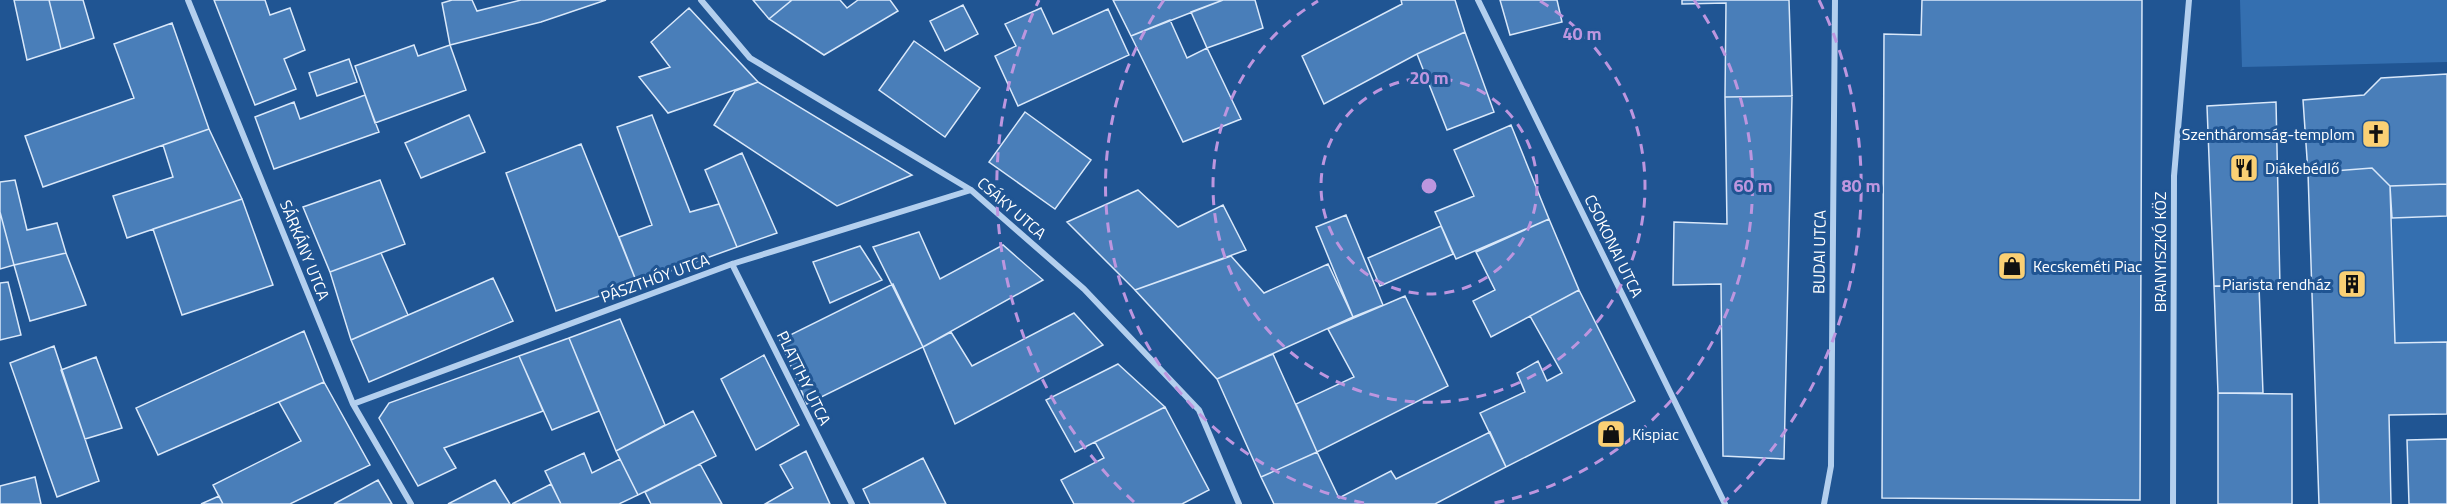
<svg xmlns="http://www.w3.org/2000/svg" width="2447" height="504" font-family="'Titillium Web',sans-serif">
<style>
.green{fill:#346fb0}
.building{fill:#497eb9;stroke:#d9e8fa;stroke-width:1.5}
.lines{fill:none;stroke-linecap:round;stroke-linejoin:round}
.minor{stroke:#b3cfee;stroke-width:6}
.ring{fill:none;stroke:#bd96df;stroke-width:3;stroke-dasharray:10 8}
.labels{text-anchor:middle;stroke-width:6;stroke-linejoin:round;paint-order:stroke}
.poi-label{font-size:16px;fill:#fff;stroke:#205593;text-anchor:start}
.street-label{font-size:16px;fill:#fff;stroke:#205593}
.centre{fill:#bd96df;stroke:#205593;stroke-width:3}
.ring-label{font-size:18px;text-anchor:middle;font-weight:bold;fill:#bd96df;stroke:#205593;stroke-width:6;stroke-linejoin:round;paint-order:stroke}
</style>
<rect width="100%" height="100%" fill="#205593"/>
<path class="green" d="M2240,0h207v62l-205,5z
M2447,216v126l-52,1 -3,-125z"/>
<path class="building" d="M14,0h35l12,49 -34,11z
M49,0h34l11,38 -33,11z
M214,0h51l5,15 20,-7 15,42 -21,9 12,30 -41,16z
M452,0h20l5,11 44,-11h85l-65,22 -91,23 -8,-42z
M753,0h39l-23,19z
M792,0h48l7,8 11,-8h32l8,11 -74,44 -55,-36z
M1113,0h110l-92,36z
M1223,0h32l8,28 -56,20 -16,-36z
M1401,0h54l10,32 -48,22 -93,50 -22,-48 100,-52z
M1500,0h57l5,22 -52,13z
M1682,0h107l3,96 -67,1 1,-94 -44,1z
M1922,0h220l-2,500 -258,-2 2,-464 37,1z
M963,5l15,29 -33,17 -15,-30z
M689,8l69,74 -90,31 -29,-36 31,-10 -19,-25z
M1041,8l12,26 55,-25 21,46 -111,51 -23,-50 21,-10 -11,-22z
M1170,20l17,38 20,-10 34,71 -58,23 -52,-106z
M172,23l37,106 -166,58 -18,-51 109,-38 -20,-54z
M1465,32l29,80 -47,18 -30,-76z
M914,41l66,47 -35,49 -66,-47z
M414,45l4,11 32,-11 16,45 -91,33 -20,-57z
M349,59l8,23 -40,14 -8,-23z
M2447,74v110l-57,2 -18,-18 -64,5 -5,-73 61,-5 17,-17z
M758,82l154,93 -75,31 -123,-81 21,-34z
M365,95l14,37 -105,37 -19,-52 39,-15 6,17z
M1792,96l-8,363 -61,-3 -2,-172 -48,1 1,-63 53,2 -2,-127z
M2276,102l4,185 -66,-1 -7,-180z
M1025,112l66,48 -36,49 -66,-47z
M469,115l16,37 -64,26 -16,-35z
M652,115l38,97 29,-8 18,43 -100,36 -18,-46 33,-12 -35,-98z
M1511,125l38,94 -93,40 -21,-47 39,-16 -20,-46z
M209,129l33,70 -115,39 -14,-42 60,-19 -10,-32z
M581,144l56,139 -81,28 -50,-138z
M742,153l35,80 -40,14 -32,-77z
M2372,168l18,18 5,157 52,-1v72l-58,1 2,89h-72l-11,-331z
M15,180l12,50 30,-7 9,30 -52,12 -14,-53v-30z
M380,180l25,64 -75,28 -27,-65z
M2447,184v32l-55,2 -2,-32z
M1138,190l40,37 45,-22 23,45 -111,40 -68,-68z
M242,199l31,86 -91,30 -29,-86z
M0,212l14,53 -14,4z
M1346,215l37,90 -30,12 -37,-90z
M1549,219l30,71 -88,47 -18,-36 22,-11 -19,-38z
M1441,226l12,28 -73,32 -12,-28z
M919,232l21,47 63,-34 40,35 -120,67 -50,-100z
M860,246l22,34 -52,23 -17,-41z
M66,253l20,52 -56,16 -16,-56z
M381,253l27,62 -57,25 -21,-68z
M1231,256l33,37 64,-29 25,53 -136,62 -82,-89z
M493,278l20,43 -144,61 -18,-42z
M8,282l13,53 -21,5v-57z
M893,284l30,63 -116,57 -27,-64z
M2214,286h45l4,107h-45z
M1579,290l56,111 -129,66 -26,-54 45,-21 -8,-19 21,-12 9,20 15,-8 -32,-57z
M1405,296l43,90 -131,66 -21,-48 58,-27 -26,-48z
M1074,313l29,32 -148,79 -32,-77 28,-15 21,34z
M620,319l45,106 -49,26 -47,-113z
M304,331l20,51 -166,73 -22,-47z
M569,338l30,73 -47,19 -33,-74z
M54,346l45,135 -42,16 -47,-134z
M1273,354l44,98 -56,25 -44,-98z
M764,355l35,70 -43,25 -35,-71z
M519,356l24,55 -99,37 12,20 -38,18 -39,-68 10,-15z
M96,357l26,71 -37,11 -24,-69z
M1118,364l47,43 -90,45 -29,-52z
M324,382l46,83 -80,39h-67l-10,-19 88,-44 -22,-39z
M2218,393l74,1v110h-74z
M1165,407l44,83 -27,14h-108l-13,-24 43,-22 -9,-16z
M693,411l23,45 -78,39 -22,-44z
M1490,432l16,35 -71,37h-161l-13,-27 56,-25 22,46 52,-27 5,8z
M2447,439v65h-38l-2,-64z
M806,451l24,53h-65l28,-16 -13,-23z
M584,453l8,20 28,-14 18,36 -19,9h-58l-16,-33z
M923,458l23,46h-76l-7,-15z
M700,464l22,40h-71l-6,-12z
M35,477l6,27h-41v-18z
M378,480l14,24h-58z
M495,480l15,24h-62z
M551,484l10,20h-49z
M219,496l4,8h-22z"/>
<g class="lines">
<path class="minor" d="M188,0l165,404 58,100
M701,0l49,58 221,132 113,99 115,121 40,94
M1478,0l247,504
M732,264l120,240
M353,404l379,-140 239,-74
M1824,504l7,-38 4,-466
M2173,504l1,-328 15,-176"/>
</g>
<g class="ring">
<circle cx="1429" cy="186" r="108"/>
<path d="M1540 1A216 216 0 1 1 1318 1"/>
<path d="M1364 503A324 324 0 0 1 1164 0M1694 0A324 324 0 0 1 1494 503"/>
<path d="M1134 502A432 432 0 0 1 1039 0M1819 0A432 432 0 0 1 1724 502"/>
</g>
<defs>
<g id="church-square" transform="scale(1.5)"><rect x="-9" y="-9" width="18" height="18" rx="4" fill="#fad074" stroke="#205593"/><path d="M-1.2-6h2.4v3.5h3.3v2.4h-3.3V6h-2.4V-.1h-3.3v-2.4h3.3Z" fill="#111"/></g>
<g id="restaurant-square" transform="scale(1.5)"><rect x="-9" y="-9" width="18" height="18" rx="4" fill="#fad074" stroke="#205593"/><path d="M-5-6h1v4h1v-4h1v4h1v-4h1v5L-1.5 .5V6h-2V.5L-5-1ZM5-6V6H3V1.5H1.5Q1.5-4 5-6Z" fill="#111"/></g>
<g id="shop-square" transform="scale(1.5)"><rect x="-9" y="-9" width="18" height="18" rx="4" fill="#fad074" stroke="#205593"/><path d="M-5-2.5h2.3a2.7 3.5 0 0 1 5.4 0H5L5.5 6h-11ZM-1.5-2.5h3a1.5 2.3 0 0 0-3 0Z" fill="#111"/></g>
<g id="building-square" transform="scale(1.5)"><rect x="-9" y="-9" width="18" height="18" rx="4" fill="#fad074" stroke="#205593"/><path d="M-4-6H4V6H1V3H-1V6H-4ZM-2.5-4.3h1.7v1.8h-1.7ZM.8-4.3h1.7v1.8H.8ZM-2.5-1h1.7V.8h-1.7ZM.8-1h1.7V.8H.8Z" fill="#111"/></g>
</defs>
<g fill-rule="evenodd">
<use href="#church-square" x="2376" y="134"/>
<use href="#restaurant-square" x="2244" y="168"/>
<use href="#shop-square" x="2012" y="266"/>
<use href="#building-square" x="2352" y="284"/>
<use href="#shop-square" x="1611" y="434"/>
</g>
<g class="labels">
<g class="poi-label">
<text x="2355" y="140" text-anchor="end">Szentháromság-templom</text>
<text x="2265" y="174">Diákebédlő</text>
<text x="2033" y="272">Kecskeméti Piac</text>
<text x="2331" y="290" text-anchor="end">Piarista rendház</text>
<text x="1632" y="440">Kispiac</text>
</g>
<g class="street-label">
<text transform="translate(1012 208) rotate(41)" y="6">CSÁKY UTCA</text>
<text transform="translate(1614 246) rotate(64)" y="6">CSOKONAI UTCA</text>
<text transform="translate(305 250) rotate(68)" y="6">SÁRKÁNY UTCA</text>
<text transform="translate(1819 252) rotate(-89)" y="6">BUDAI UTCA</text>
<text transform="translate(2160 252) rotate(-90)" y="6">BRANYISZKÓ KÖZ</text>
<text transform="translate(655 278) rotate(-20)" y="6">PÁSZTHÓY UTCA</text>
<text transform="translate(804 378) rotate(64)" y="6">PLATTHY UTCA</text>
</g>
</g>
<circle cx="1429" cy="186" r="9" class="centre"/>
<g class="ring-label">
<text x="1582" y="40">40 m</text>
<text x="1429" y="84">20 m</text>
<text x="1753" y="192">60 m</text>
<text x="1861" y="192">80 m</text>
</g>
</svg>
